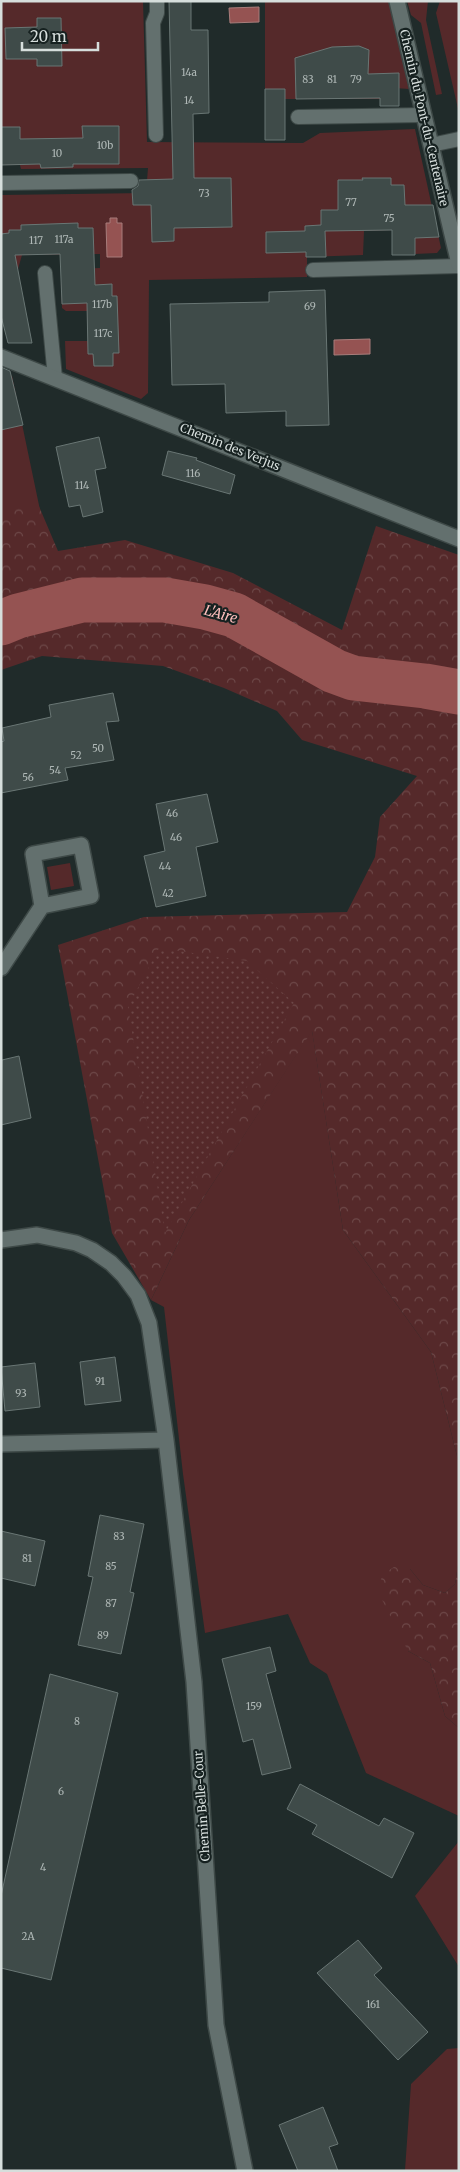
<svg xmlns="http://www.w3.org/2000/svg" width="460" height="2172" font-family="Merriweather,serif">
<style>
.green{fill:#55292a}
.forest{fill:url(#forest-crowns)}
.park{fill:url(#park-dots)}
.water{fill:#955352;stroke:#a87d7b}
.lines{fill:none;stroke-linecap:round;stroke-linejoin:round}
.river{stroke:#955352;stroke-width:45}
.building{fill:#3f4b49;stroke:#697674}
.service-casing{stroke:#3e4947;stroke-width:16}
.minor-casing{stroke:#3e4947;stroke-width:18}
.tertiary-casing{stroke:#3e4947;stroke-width:18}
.service{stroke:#63706e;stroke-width:14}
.minor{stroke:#63706e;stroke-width:15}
.tertiary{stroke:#63706e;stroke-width:15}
.labels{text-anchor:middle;stroke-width:4.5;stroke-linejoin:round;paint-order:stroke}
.number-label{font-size:10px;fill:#b0b9b7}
.street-label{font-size:12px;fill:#d6dedc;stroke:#162120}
.water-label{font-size:14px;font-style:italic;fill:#fbbdbb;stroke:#162120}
</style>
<defs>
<pattern id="forest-crowns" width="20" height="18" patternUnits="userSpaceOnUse" patternTransform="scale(1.25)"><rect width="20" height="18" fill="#55292a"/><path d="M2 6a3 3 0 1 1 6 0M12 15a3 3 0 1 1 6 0" fill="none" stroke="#6d4848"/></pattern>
<pattern id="park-dots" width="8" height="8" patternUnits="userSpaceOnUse" patternTransform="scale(1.25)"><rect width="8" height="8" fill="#55292a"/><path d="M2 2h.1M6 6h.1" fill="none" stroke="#6d4848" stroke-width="1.8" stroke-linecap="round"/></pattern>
</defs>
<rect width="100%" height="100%" fill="#202b2a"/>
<path class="green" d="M1,1h142l4,141 156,1 17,-10 95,-4 26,119 -4,5 -45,2v-25l-28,1 -1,24 -56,2v20l-158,3 -1,113 -7,6 -75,-30 -1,-28h23l-1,-30h-21l-4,-3 -1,-23 2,-8 6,-8 31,-1v-14l-78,1 -4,14 -17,3v-77l145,-2 2,-25 -127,1 -1,-4h-18l-1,10z
M265,1h124l20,88 -29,-2v12h-95l-1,-10h-19z
M407,1h21l-2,19 16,74 -6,1 -15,-72 -10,-8z
M440,1h19v112l-23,-100z
M1,371l11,5 42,201 -53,11z
M70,863l4,23 -23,4 -4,-23z
M312,1030l31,200 88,122 28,112v95l-4,25 -10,9 -22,-8 -13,-16 -2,82 22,12 15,53 14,12v88l-93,-43 -39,-99 -17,-11 -22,-49 -83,19 -22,-159 -19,-167 -13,-7 38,-80z
M459,1841v126l-44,-71z
M459,2048v123l-54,-1 6,-86 36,-35z"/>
<path class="forest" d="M38,504l20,47 67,-11 108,33 109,57 34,-104 83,29v909l-28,-112 -88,-122 -31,-199 -123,189 -38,80 -39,-67 -54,-288 86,-28 203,-5 28,-55 5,-40 37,-41 -115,-36 -25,-29 -53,-23 -61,-22 -121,-10 -41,14v-158z
M459,1559v169l-14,-12 -15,-53 -22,-12 -31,-61 6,-16 11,-7 16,2 13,16 22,8 10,-9z"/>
<path class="park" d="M159,948l88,13 47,42 -129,230 -37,-226z"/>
<path class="water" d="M259,7v15l-29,1 -1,-15z
M110,218h7v5h5v34h-15l-1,-34h4z
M370,339v15l-36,1v-15z"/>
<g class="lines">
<path class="river" d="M1,623l17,-7 64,-16h83l40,7 29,8 100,56 19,7 72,8 34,6"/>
</g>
<path class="building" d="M169,1h22v29h17l1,83 -16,1 1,64h37l1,49 -58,1v13l-22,1 -1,-37h-18l-1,-15 6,-4 1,-6 34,-1z
M37,18h24l1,48h-25v-7h-31l-1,-31 32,-1z
M359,46l10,4 -1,24 31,-1v33h-19v-8l-84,1 -1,-41 37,-11z
M265,89h20v51h-20z
M82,126h37v38h-46v3l-32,1 -1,-4 -39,1v-38h19v12l63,-1z
M362,178h29v7h13l1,20h28l6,32 -24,1v17h-23v-25l-67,1 1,26h-20v-5l-40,1v-21l39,-1v-5l16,-1v-15h17v-30h25z
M78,223v5h15l2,57 17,-1v12h5l2,57h-6v13h-19l-1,-12h-5l-1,-51 -25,1 -2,-50 -45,1 17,88h-24l-7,-27v-82l8,-1v-3h12v-5z
M325,290l4,135 -43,1v-15l-60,2 -1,-29 -53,1 -2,-81 99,-2v-10z
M1,367l9,4 13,54 -22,5z
M99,437l7,31 -11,2 8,42 -20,5 -3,-12 -11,2 -13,-60z
M168,451l29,7 -1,2 39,15 -5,19 -68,-19z
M113,693l6,28 -13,1 8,38 -49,8 3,12 -67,13v-51l3,-1 -2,-13 49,-11 -2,-12z
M207,794l11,48 -22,5 10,49 -50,11 -12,-51 21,-5 -9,-47z
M19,1056l12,62 -30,7 1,-65z
M115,1357l6,44 -36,4 -5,-43z
M35,1363l5,44 -35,4 -4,-44z
M100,1515l44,9 -14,68 4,1 -13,61 -43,-9 15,-68 -5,-1z
M1,1531l44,10 -10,45 -34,-8z
M270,1647l6,24 -10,3 25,94 -29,7 -9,-36 -10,3 -21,-83z
M50,1674l68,19 -67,287 -50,-12v-72z
M300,1784l79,42 5,-8 30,15 -22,45 -80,-44 5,-9 -30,-16z
M358,1940l24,28 -8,7 54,57 -30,28 -81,-87z
M323,2107l15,37 -9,3 9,24h-40l-19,-46z"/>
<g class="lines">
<g class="service-casing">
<path id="service" d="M298,117l126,-2
M156,135l-3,-112 4,-10v-12
M431,145l28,-6
M1,183l130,-2
M313,270l146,-4
M45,273l10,105"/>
</g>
<g class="minor-casing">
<path id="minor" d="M1,357l458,182
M1,968l41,-62 -9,-52 48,-9 10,51 -49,10
M1,1240l36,-5 39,8 16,7 19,13 13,13 14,19 11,28 17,117 28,242 22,343 29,146
M1,1444l165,-4"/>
</g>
<g class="tertiary-casing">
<path id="tertiary" d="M397,1l62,263"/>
</g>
<use href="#service" class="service"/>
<use href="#minor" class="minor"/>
<use href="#tertiary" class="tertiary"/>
</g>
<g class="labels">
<g class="number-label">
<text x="189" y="76">14a</text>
<text x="308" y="83">83</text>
<text x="332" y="83">81</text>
<text x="356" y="83">79</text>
<text x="189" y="104">14</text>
<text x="105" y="149">10b</text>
<text x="57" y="157">10</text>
<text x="204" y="197">73</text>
<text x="351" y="206">77</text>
<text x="389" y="222">75</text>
<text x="64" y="243">117a</text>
<text x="36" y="244">117</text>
<text x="102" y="308">117b</text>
<text x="310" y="310">69</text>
<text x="103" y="337">117c</text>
<text x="193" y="477">116</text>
<text x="82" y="489">114</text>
<text x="98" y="752">50</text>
<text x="76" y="759">52</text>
<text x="55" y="774">54</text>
<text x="28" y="781">56</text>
<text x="172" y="817">46</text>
<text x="176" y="841">46</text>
<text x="165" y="870">44</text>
<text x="168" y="897">42</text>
<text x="100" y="1385">91</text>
<text x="21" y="1397">93</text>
<text x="119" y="1540">83</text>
<text x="27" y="1562">81</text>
<text x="111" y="1570">85</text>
<text x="111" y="1607">87</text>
<text x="103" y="1639">89</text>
<text x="254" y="1710">159</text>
<text x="77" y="1725">8</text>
<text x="61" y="1795">6</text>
<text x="43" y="1871">4</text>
<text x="28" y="1940">2A</text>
<text x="373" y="2008">161</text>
</g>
<g class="street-label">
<text transform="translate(424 118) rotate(77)" y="4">Chemin du Pont-du-Centenaire</text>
<text transform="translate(230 447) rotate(22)" y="4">Chemin des Verjus</text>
<text transform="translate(202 1806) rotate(-94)" y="4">Chemin Belle-Cour</text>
</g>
<g class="water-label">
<text transform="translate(221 614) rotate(16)" y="5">L'Aire</text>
</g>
</g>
<rect width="460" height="2172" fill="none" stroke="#d6dedc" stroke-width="5"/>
<path d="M22 42v8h76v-8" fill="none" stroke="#d6dedc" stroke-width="2.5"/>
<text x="30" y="42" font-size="15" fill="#d6dedc" stroke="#162120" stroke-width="4" paint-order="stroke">20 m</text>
</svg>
